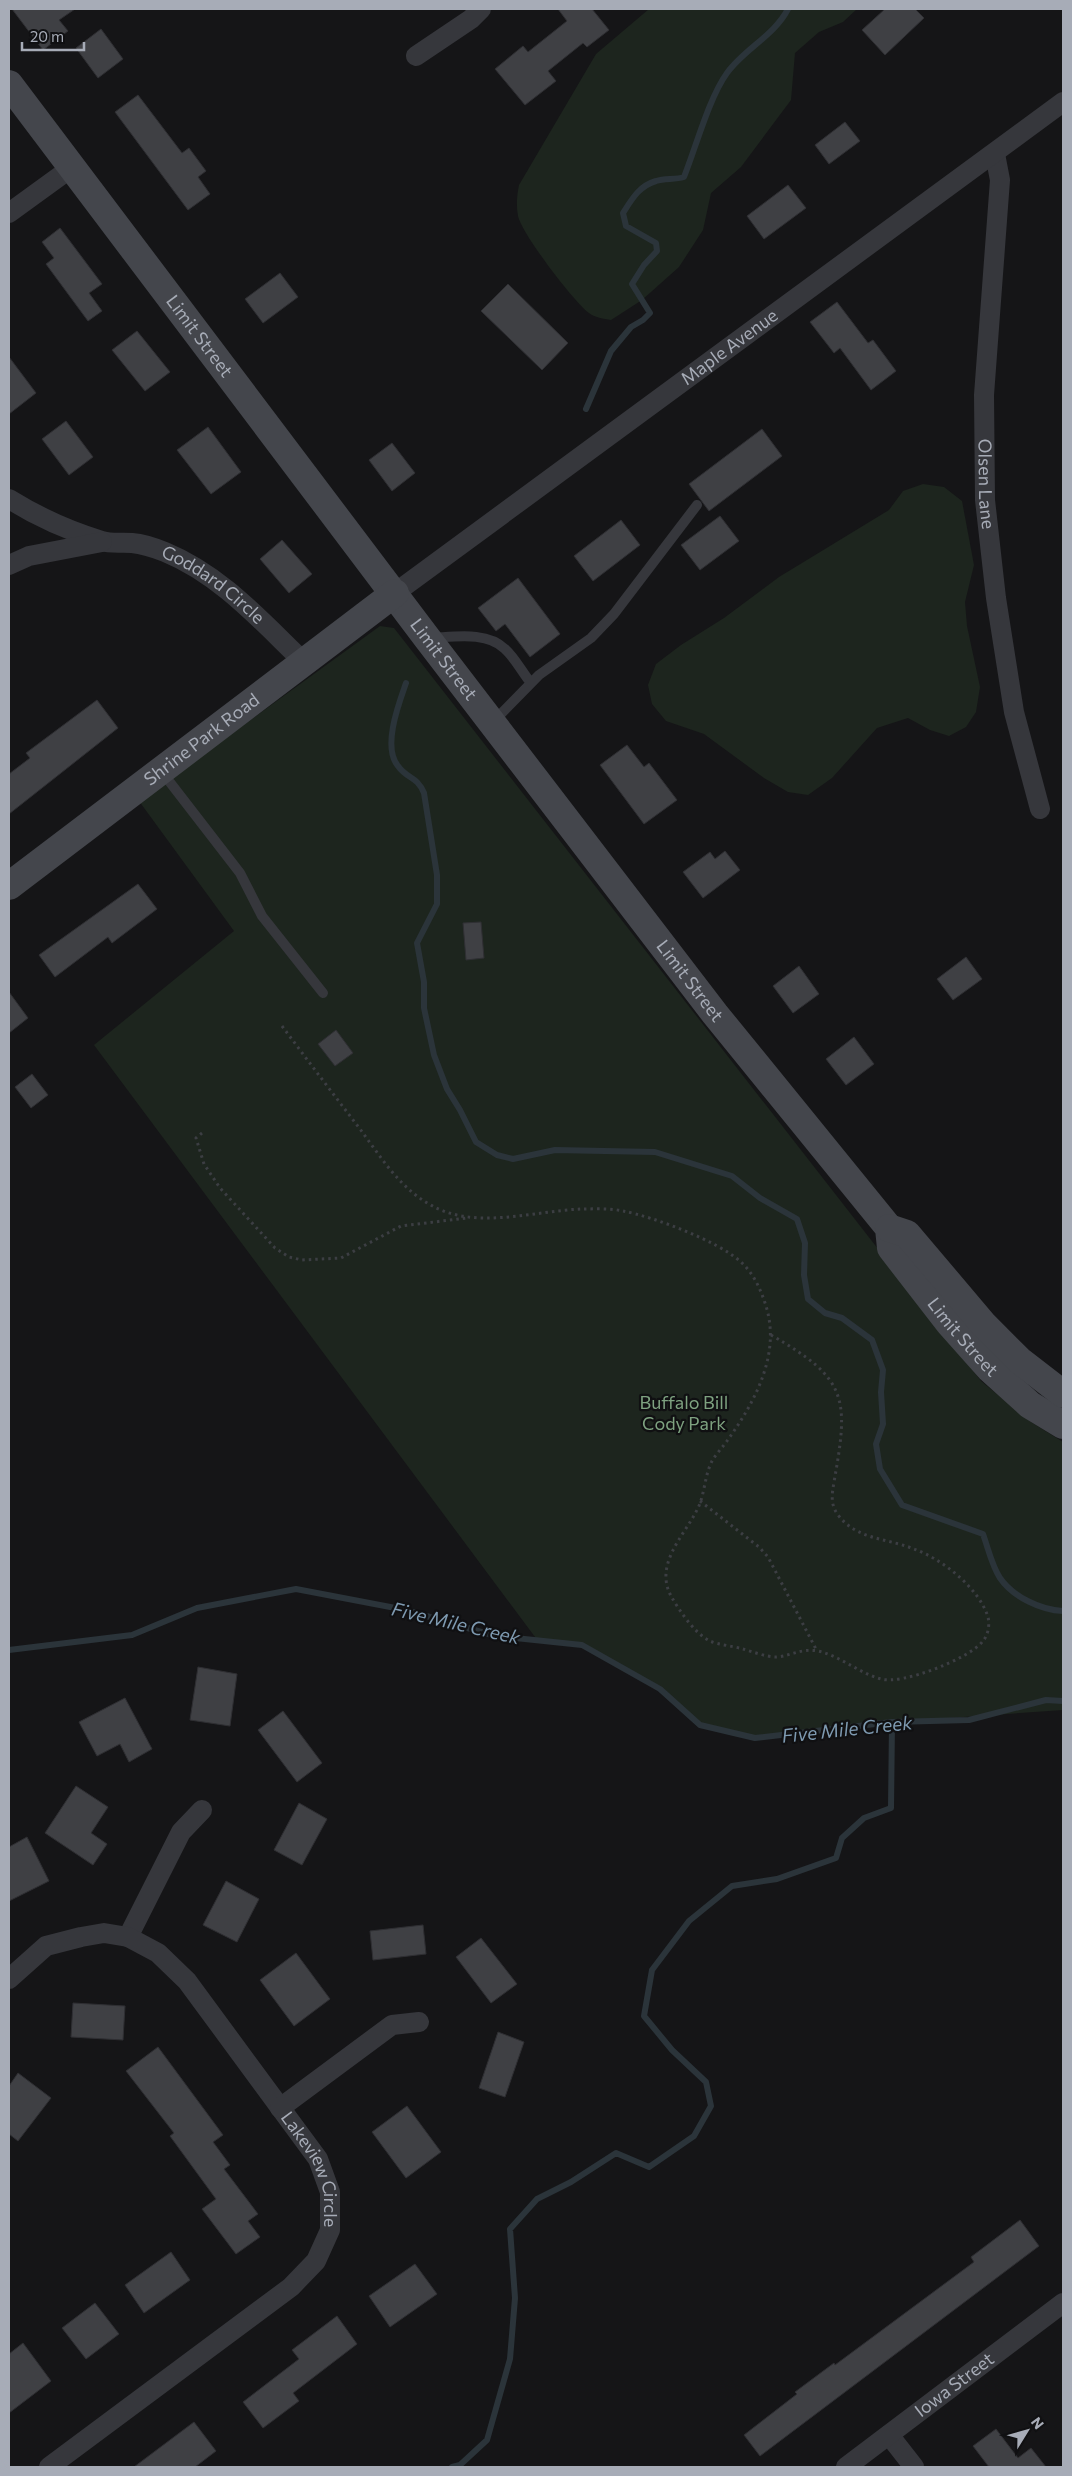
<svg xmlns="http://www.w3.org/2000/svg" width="1072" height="2476" font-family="Commissioner,sans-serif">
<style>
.green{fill:#1d251e}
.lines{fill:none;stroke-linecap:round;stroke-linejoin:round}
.stream{stroke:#2b343a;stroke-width:6}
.building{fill:#3f4044;stroke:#2f2f33}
.path{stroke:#3c3e43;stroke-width:3;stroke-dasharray:2.5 4;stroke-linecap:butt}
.lane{stroke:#36373c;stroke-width:10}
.street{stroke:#36373c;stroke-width:20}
.secondary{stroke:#44464c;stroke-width:28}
.labels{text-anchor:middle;stroke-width:4.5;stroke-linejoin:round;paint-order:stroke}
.street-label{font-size:18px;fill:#a7acb7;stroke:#101012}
.park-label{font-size:18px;fill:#7ea280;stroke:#101012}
.water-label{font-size:19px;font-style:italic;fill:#7e9ab1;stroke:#101012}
</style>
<rect width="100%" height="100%" fill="#151517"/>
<path class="green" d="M857,9l-14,13 -24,10 -24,21 -4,47 -50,67 -30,26 -8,37 -24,37 -37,33 -31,20c-7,-1 -17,-3 -22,-7 -16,-12 -67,-79 -71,-97 -2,-11 -1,-21 1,-31l77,-131 53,-45z
M923,484l21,3 18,14 12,64 -9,37 2,24 13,61 -4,25 -10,15 -17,9 -19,-6 -22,-12 -31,10 -45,50 -24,17 -20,-3 -24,-14 -60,-44 -38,-13 -14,-17 -4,-19 8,-21 25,-19 43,-27 55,-41 110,-67 14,-19z
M380,626l14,2 587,753 50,41 32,20v268l-171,12 -137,16 -55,-13 -40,-36 -78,-44 -44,-4 -444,-596 140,-114 -95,-130z"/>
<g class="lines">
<path class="stream" d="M586,409l25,-58 20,-24 12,-7 7,-7 -18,-29 12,-19 13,-14 -1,-8 -30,-17 -3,-13c9,-14 16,-27 33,-32 9,-3 19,-1 28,-4 12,-30 25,-79 43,-104 17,-24 47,-37 61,-64
M406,683c-7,20 -24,64 -8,83 9,13 19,10 26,27l13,82v29l-20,39 7,39v26l10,47 13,34 13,21 16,32 21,13 16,4 42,-9 100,2 77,24 28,22 37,21 8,24 -1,32 4,24 17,14 17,5 30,22 11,30 -2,22 2,32 -7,20 4,25 22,36 81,29c5,14 9,32 17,44 13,19 41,32 63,33
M9,1650l123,-15 65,-27 99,-19 110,21 89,26 87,9 78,44 40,36 55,13 137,-16 77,-2 77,-20 17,1
M452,2467l8,-2 27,-25 23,-81 5,-61 -5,-69 27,-30 34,-17 45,-29 33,14 45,-31 17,-30 -5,-24 -34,-32 -28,-34 8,-46 37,-49 43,-35 45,-7 59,-21 6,-20 22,-20 27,-10 1,-86"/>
</g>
<path class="building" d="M12,9h63l-16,11 9,11 -25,19z
M558,9h34l17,21 -22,17 -4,-4 -35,28 8,10 -31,24 -30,-36 28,-23 5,6 39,-31z
M885,9h30l9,9 -39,37 -23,-25z
M101,29l22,30 -25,19 -22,-30z
M138,95l44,58 7,-5 17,23 -8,6 12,17 -22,16 -73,-98z
M845,122l15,19 -31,23 -14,-19z
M788,185l18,23 -42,31 -17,-23z
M60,228l42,56 -13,9 13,18 -14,10 -42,-57 8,-6 -12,-16z
M280,273l18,24 -35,26 -18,-24z
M508,284l60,59 -26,27 -61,-59z
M837,302l31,41 5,-3 23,31 -25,19 -31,-42 -6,5 -24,-31z
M137,331l33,41 -25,19 -33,-41z
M9,357l27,36 -27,21z
M66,421l27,36 -24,18 -27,-36z
M208,427l33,45 -30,22 -34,-44z
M762,429l20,27 -73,55 -20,-27z
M392,443l23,30 -23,18 -23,-31z
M720,516l19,25 -39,29 -19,-25z
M621,520l19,25 -47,36 -19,-25z
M282,540l30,34 -23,19 -29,-34z
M518,578l42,56 -30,23 -25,-33 -9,7 -18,-23z
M97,700l21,28 -109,86v-40l21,-16 -4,-5z
M627,745l17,22 5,-4 28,37 -33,24 -44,-59z
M725,851l15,19 -37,28 -20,-26 27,-20 5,7z
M138,884l19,25 -45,34 -4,-6 -53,40 -16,-22z
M481,922l3,36 -18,2 -3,-37z
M966,957l16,22 -29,21 -16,-21z
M799,966l20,28 -26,19 -20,-27z
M9,992l19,26 -19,15z
M336,1030l17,23 -18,13 -17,-22z
M854,1037l20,27 -28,21 -20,-26z
M32,1074l16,21 -17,13 -16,-21z
M198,1667l39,7 -7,52 -40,-6z
M125,1698l27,51 -23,13 -9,-18 -23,12 -18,-34z
M283,1711l39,52 -25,19 -39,-52z
M76,1786l32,21 -17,26 16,11 -14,21 -48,-32z
M299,1803l28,16 -25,46 -28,-15z
M27,1837l22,44 -40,20v-54z
M226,1881l33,18 -22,43 -34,-17z
M423,1925l3,29 -53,6 -3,-29z
M481,1938l36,46 -26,19 -35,-46z
M296,1953l34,46 -36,27 -34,-46z
M73,2003l52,3 -2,34 -52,-3z
M498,2032l26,10 -19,55 -26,-9z
M158,2047l65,88 -10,7 17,23 -6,4 34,45 -10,7 12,16 -24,17 -34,-45 14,-10 -46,-63 4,-3 -48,-62z
M18,2073l33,25 -33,43 -9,-7v-48z
M407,2106l34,46 -35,26 -34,-46z
M1020,2220l19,26 -279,210 -16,-21 53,-41 -2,-2 39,-29 1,2 139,-103 -3,-5z
M171,2252l19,28 -46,33 -19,-28z
M415,2264l22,30 -47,33 -21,-31z
M95,2303l24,31 -33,25 -24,-31z
M337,2316l20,28 -64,49 6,8 -36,27 -20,-26 56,-43 -7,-9z
M23,2343l28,38 -42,32v-59z
M194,2422l22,29 -21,16h-61z
M996,2429l22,29 13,-10 15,19h-57l-16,-21z"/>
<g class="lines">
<path class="path" d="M282,1026c26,35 52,69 78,103 20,27 39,58 69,75 44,27 104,7 152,5 13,0 29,-1 42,2 31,6 95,30 118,51 13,12 20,28 25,44 15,48 -11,96 -39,135 -5,7 -11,13 -15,20 -8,16 -7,34 -15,49 -13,26 -43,54 -26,86 8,14 23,37 39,45 9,4 23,5 33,8 10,3 24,8 33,8 15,-1 25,-9 42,-6 22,5 41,22 63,28 21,6 88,-20 102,-38 5,-6 7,-16 5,-24 -9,-29 -46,-58 -74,-68 -27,-11 -57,-9 -76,-34 -8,-11 -6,-21 -4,-33 15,-84 14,-103 -63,-147
M202,1133l-6,5 8,26 16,24 55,60 14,9 13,3 39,-2 60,-32 66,-8
M700,1501l59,46 9,10 49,94"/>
<path class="lane" d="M431,638c23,-1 56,-7 74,11 10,9 17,23 26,34
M493,722l46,-47 52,-37 23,-24 83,-109
M162,772l78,101 22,43 61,77"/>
<g class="street">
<path d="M416,56l55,-37 10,-10"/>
<path id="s1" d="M995,154l5,26 -16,215 1,105 11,98 18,114 26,97"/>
<path d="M9,213l62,-45"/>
<path id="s2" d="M9,499c29,18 60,32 93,42 9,3 20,1 30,2 11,1 23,5 33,9 56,23 96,69 139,110"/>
<path d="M9,565l20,-9 73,-14"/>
<path id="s3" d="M395,593l668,-491"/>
<path d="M128,1937l53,-105 21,-22"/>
<path id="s4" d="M9,1979l37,-33 35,-9 23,-4 24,4 30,16 29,28 131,178 12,33v38l-14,31 -25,26 -242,180"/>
<path d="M280,2108l112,-83 27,-3"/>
<path d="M889,2435l25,32"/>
<path id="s5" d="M846,2467l217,-164"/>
</g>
<g class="secondary">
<path id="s6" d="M9,84l418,554 288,376 174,214 2,20 58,75 40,45 41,37 33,20"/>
<path id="s7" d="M9,886l386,-293"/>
<path d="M889,1228l18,6 77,91 35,35 44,34"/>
</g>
</g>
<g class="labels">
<g class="street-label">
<text dy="6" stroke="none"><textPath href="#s6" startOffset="316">Limit Street</textPath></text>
<text dy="6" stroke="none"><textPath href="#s3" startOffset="415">Maple Avenue</textPath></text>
<text dy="6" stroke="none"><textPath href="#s1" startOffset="331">Olsen Lane</textPath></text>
<text dy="6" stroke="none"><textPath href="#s2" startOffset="225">Goddard Circle</textPath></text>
<text dy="6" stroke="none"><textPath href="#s6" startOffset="721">Limit Street</textPath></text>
<text dy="6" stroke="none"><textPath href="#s7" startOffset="242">Shrine Park Road</textPath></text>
<text dy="6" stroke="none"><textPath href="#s6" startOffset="1126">Limit Street</textPath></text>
<text dy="6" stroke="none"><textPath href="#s6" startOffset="1578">Limit Street</textPath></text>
<text dy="6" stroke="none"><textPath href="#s4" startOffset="436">Lakeview Circle</textPath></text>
<text dy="6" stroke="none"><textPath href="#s5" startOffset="136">Iowa Street</textPath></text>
</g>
<g class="park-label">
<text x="684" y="1409">Buffalo Bill<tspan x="684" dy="21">Cody Park</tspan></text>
</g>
<g class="water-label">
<text transform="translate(456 1623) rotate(13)" y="7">Five Mile Creek</text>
<text transform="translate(847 1729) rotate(-6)" y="7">Five Mile Creek</text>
</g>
</g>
<rect width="1072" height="2476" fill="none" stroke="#a7acb7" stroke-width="20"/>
<g transform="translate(1027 2431) rotate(53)" stroke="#101012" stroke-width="4" paint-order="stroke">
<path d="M0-4L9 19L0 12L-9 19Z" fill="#a7acb7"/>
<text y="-8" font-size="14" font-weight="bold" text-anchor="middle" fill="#a7acb7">N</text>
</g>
<path d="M22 42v8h62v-8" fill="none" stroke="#a7acb7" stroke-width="2.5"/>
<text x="30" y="42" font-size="15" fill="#a7acb7" stroke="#101012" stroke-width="4" paint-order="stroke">20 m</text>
</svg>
